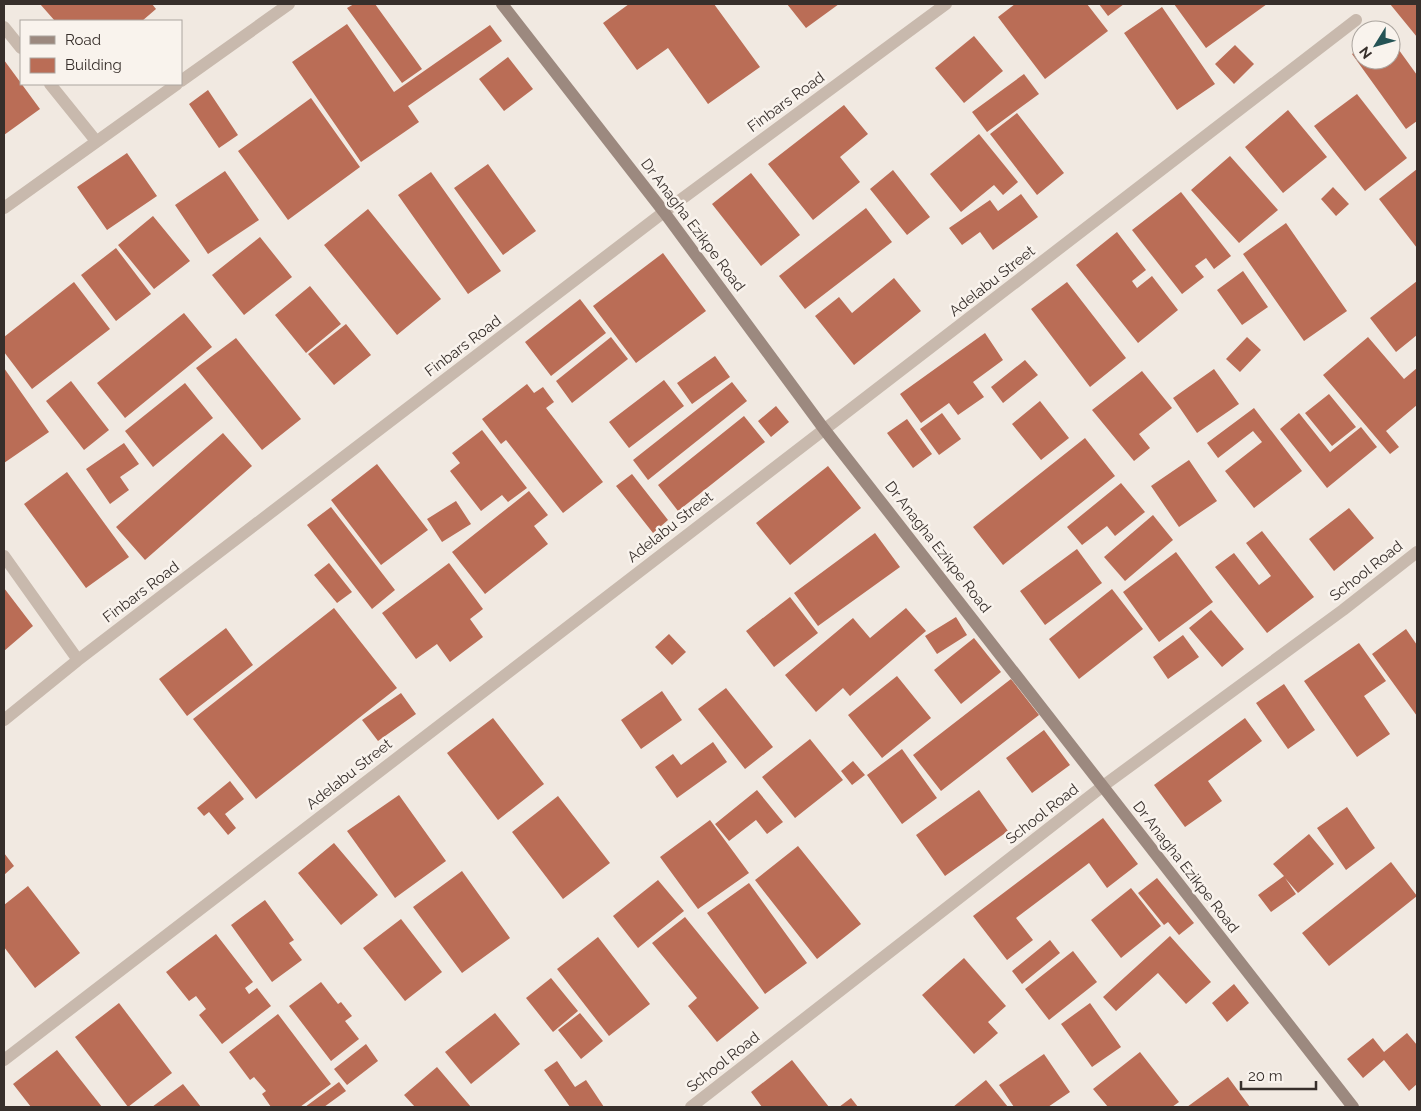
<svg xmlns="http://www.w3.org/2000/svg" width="1421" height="1111" font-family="Raleway,sans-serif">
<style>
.building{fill:#ba6d56}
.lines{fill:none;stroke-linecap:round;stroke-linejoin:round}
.street{stroke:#c8b9ad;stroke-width:12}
.secondary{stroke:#9c897f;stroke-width:12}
.labels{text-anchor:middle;stroke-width:5;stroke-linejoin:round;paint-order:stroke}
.street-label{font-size:15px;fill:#372f2b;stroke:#f9f3ed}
</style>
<rect width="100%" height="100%" fill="#f1e9e1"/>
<path class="building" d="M40,4h112l4,5 -14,12h-87z
M354,4h21l47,65 -20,14 -55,-75z
M629,4h85l46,63 -52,37 -40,-56 -31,22 -34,-47z
M787,4h52l-33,24z
M1015,4h72l21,27 -63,48 -47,-62z
M1099,4h25l-16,12z
M1174,4h93l-61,44z
M1390,4h27v33z
M1162,7l53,77 -38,26 -53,-77z
M347,24l47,68 96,-67 12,16 -94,65 11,16 -58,40 -69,-100z
M974,36l29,35 -39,32 -29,-35z
M1391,39l26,36v46l-11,8 -54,-75 9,-7v13h30z
M1235,45l19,19 -20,20 -19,-20z
M508,57l25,32 -29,22 -25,-32z
M4,60l36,49 -36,26z
M1024,74l15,20 -52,38 -15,-20z
M208,90l30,45 -19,13 -30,-44z
M1357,94l50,64 -42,33 -51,-65z
M311,98l49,69 -72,53 -50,-69z
M844,105l24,29 -28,23 20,25 -47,38 -45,-56z
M1288,110l39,47 -44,36 -38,-46z
M1017,113l47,60 -27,22 -47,-61z
M979,134l39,48 -15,13 -9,-10 -33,27 -31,-38z
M127,153l30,43 -50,34 -30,-43z
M1230,156l48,54 -39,33 -48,-53z
M488,164l48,67 -33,24 -49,-67z
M1417,169v79l-38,-49z
M893,170l37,47 -23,18 -37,-46z
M225,171l34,49 -51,34 -33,-49z
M431,172l70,99 -33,23 -70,-99z
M751,173l49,62 -39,31 -49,-62z
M1333,187l16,17 -13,12 -15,-17z
M1181,192l50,64 -17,13 -8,-11 -11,8 9,11 -22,17 -50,-64z
M1021,194l17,23 -45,33 -13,-18 -18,13 -13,-17 41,-28 8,11z
M866,208l26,34 -87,67 -26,-33z
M368,209l73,90 -44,36 -73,-90z
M153,216l37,45 -36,28 -36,-44z
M1286,223l61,88 -43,30 -61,-87z
M1117,232l29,38 -14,11 5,7 15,-12 26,34 -40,33 -62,-78z
M260,237l32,40 -48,38 -32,-40z
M116,248l35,46 -35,27 -35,-46z
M663,253l43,58 -70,52 -43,-57z
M1243,271l25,36 -26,18 -25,-35z
M894,278l27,33 -67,54 -39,-49 24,-19 13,16z
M1417,281v54l-21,17 -26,-34z
M74,282l36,47 -78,60 -28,-37v-15z
M1067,282l59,76 -36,29 -59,-78z
M310,286l31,38 -35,29 -31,-38z
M580,299l26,34 -55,43 -26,-34z
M184,313l28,34 -87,71 -28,-35z
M346,324l25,31 -37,30 -26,-31z
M985,333l18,27 -30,22 11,15 -26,18 -9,-12 -28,20 -21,-29z
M611,337l17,22 -56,44 -16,-22z
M1247,337l14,13 -21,22 -14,-13z
M1368,337l36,42 13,-11v37l-31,26 13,16 -9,7 -67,-79z
M236,338l65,81 -39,31 -66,-82z
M715,356l15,21 -38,27 -15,-21z
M1025,360l13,15 -35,28 -12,-16z
M4,368l45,64 -45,31z
M1214,369l25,35 -42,29 -24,-35z
M1142,371l30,37 -33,26 11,14 -16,13 -42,-51z
M664,380l20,26 -55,42 -20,-26z
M71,381l38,49 -25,20 -38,-49z
M732,382l15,19 -99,79 -15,-20z
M185,383l28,35 -60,49 -28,-36z
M527,384l7,9 9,-6 11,15 -8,6 57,74 -40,31 -57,-73 -5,4 -19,-25z
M1329,394l27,33 -24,19 -27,-33z
M1040,401l29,37 -28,22 -29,-36z
M776,406l13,16 -18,15 -13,-16z
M1254,408l48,63 -48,37 -29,-37 37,-29 -9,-11 -35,27 -11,-15z
M942,413l19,26 -22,16 -19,-26z
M1299,413l31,39 31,-25 16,20 -50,41 -47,-59z
M744,416l21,26 -87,69 -20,-26z
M907,419l25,35 -19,14 -26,-35z
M482,430l45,58 -19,14 -6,-7 -21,16 -31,-40 10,-8 -8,-10z
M223,433l29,33 -107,94 -29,-33z
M1085,438l30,38 -112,89 -30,-38z
M124,443l15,21 -19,13 9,13 -19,14 -24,-35z
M1189,460l28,41 -38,26 -28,-41z
M377,464l51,66 -47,35 -50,-65z
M828,466l33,42 -71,57 -34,-42z
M67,472l62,85 -43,31 -62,-84z
M632,474l36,46 -15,13 -37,-47z
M1121,483l24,29 -30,24 -8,-10 -25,19 -15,-18z
M529,491l19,24 -14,11 14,18 -63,50 -33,-42z
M456,501l15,23 -29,18 -15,-23z
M331,507l64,83 -23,19 -65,-84z
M1349,508l25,30 -40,33 -25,-32z
M1153,515l20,25 -48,41 -21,-24z
M1262,531l52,66 -47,36 -52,-66 19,-14 25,32 12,-9 -25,-33z
M875,533l25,34 -82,59 -24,-33z
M1077,549l25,34 -57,42 -25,-34z
M1176,552l37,50 -54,40 -36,-50z
M329,563l23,29 -15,11 -23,-28z
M449,563l34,46 -13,10 13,18 -33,25 -13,-18 -21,15 -34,-46z
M4,588l29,38 -29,25z
M1112,589l31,40 -64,50 -30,-40z
M790,597l28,36 -44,34 -28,-36z
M334,608l63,80 -141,111 -63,-80z
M906,608l20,23 -76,65 -7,-8 -27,24 -31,-37 68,-57 17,20z
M1211,610l33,39 -22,18 -33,-39z
M956,617l11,18 -30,19 -12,-18z
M226,628l27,37 -66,51 -28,-37z
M1406,629l11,16v71l-45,-62z
M669,634l17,18 -14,13 -17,-18z
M1183,635l16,22 -31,22 -15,-22z
M974,638l27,34 -40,32 -27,-34z
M1359,643l27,38 -22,15 26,38 -33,23 -53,-76z
M897,676l34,42 -49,40 -34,-43z
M1011,679l28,36 -98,76 -28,-36z
M1284,684l31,46 -27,19 -32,-46z
M726,688l47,59 -28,22 -47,-60z
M662,691l20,29 -41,29 -20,-29z
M401,693l15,21 -38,27 -16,-21z
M493,718l51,66 -46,36 -51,-67z
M1245,718l17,23 -54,40 14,20 -37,26 -31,-42z
M1044,730l26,35 -38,28 -26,-35z
M810,739l33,41 -48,38 -33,-41z
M713,742l14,20 -50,36 -22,-31 18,-13 8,11z
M902,749l35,49 -35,26 -35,-49z
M853,761l12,14 -13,10 -11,-14z
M230,781l14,18 -19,15 11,14 -8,7 -19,-23 -5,4 -7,-8z
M757,790l26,32 -16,12 -11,-14 -27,21 -14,-17z
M979,790l29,41 -63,45 -29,-41z
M399,795l47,66 -51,37 -48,-67z
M558,796l52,67 -47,36 -51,-67z
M1347,807l28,41 -29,22 -29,-42z
M1103,818l35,46 -31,24 -18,-25 -73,55 17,22 -26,20 -34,-44z
M710,820l39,53 -51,36 -38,-52z
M1309,834l25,30 -36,29 -13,-15 11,16 -25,18 -13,-17 26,-19 -11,-12z
M334,843l44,52 -37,30 -43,-52z
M798,846l63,78 -44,35 -62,-79z
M4,853l10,13 -10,9z
M1391,862l26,34 -88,70 -27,-33z
M462,871l48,67 -48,35 -49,-66z
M1157,878l37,45 -15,12 -11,-13 -4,3 -26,-32z
M658,880l26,31 -46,37 -25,-32z
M749,883l58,80 -42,31 -58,-81z
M28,886l52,67 -45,35 -31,-41v-42z
M1131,888l30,38 -40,32 -30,-38z
M265,900l29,40 -5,3 13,17 -30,22 -41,-57z
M685,917l74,91 -42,34 -29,-36 9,-8 -45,-55z
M401,919l41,53 -37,29 -42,-53z
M216,934l37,48 -8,6 4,6 8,-6 14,18 -49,38 -23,-29 7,-6 -10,-13 -7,5 -23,-29z
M1170,936l41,46 -25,22 -28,-31 -42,38 -13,-14z
M598,937l52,67 -41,32 -52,-67z
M1050,940l10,13 -38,31 -10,-13z
M1073,951l24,31 -48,38 -24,-31z
M964,958l42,48 -18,16 10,11 -24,21 -52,-59z
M551,978l27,33 -25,21 -27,-34z
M321,982l17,22 3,-2 11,14 -7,5 14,18 -28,22 -42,-55z
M1234,984l15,19 -22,19 -15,-19z
M119,1003l53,70 -44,34 -53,-70z
M1090,1003l31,44 -29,20 -31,-43z
M495,1013l25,31 -49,40 -26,-32z
M580,1013l23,28 -22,18 -23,-29z
M278,1014l53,70 -31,23h-29l-9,-13 4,-3 -12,-14 -4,3 -21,-28z
M1407,1033l10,12v39l-8,7 -25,-31 -21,18 -16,-19 26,-21 11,14z
M366,1044l12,17 -31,24 -13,-16z
M57,1050l45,57h-71l-18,-23z
M1140,1052l39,50 -7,5h-64l-15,-18z
M1044,1054l26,38 -22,15h-34l-15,-22z
M792,1060l37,47h-67l-11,-15z
M557,1061l18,26 11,-7 18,27h-34l-26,-37z
M437,1067l34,40h-56l-11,-12z
M1228,1077l22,30h-63z
M986,1080l22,27h-55z
M339,1082l7,9 -22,16h-19z
M183,1084l18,23h-49z
M851,1098l7,9h-19z"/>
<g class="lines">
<path class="street" d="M4,27l17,21
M181,81l108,-77
M50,84l46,57
M4,208l173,-124
M4,556l74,104
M4,720l74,-60 586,-448 282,-208
M4,1060c450,-347 903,-692 1352,-1040
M691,1107l412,-321 240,-176 74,-58"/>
<path class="secondary" d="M502,4l162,208 160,217 529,678"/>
</g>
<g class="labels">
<g class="street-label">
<text transform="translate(786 102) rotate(-36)" y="5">Finbars Road</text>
<text transform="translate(693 225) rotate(53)" y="5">Dr Anagha Ezikpe Road</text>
<text transform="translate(992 281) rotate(-38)" y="5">Adelabu Street</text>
<text transform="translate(463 346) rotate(-37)" y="5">Finbars Road</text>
<text transform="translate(670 527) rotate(-38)" y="5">Adelabu Street</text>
<text transform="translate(938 547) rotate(52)" y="5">Dr Anagha Ezikpe Road</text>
<text transform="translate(1366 571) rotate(-38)" y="5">School Road</text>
<text transform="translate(141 592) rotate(-37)" y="5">Finbars Road</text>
<text transform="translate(349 774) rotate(-38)" y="5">Adelabu Street</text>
<text transform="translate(1042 814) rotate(-38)" y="5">School Road</text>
<text transform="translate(1186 867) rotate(52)" y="5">Dr Anagha Ezikpe Road</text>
<text transform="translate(723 1062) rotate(-38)" y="5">School Road</text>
</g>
</g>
<rect width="1421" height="1111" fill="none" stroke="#372f2b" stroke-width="10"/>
<rect x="20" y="20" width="162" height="65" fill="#f9f3ed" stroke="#aba59f"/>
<rect x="30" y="36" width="25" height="8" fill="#9c897f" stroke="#aba59f"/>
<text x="65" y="45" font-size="15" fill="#372f2b">Road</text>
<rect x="30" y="58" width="25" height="15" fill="#ba6d56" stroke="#aba59f"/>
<text x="65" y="70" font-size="15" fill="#372f2b">Building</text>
<g transform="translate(1376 45) rotate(233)"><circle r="24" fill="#f9f3ed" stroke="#aba59f"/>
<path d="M0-4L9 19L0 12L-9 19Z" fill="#255355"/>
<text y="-8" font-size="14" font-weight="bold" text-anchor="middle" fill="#372f2b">N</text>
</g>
<path d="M1241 1081v8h75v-8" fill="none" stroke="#372f2b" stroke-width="2.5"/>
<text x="1248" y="1081" font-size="15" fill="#372f2b" stroke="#f9f3ed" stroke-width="4" paint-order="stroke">20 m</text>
</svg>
